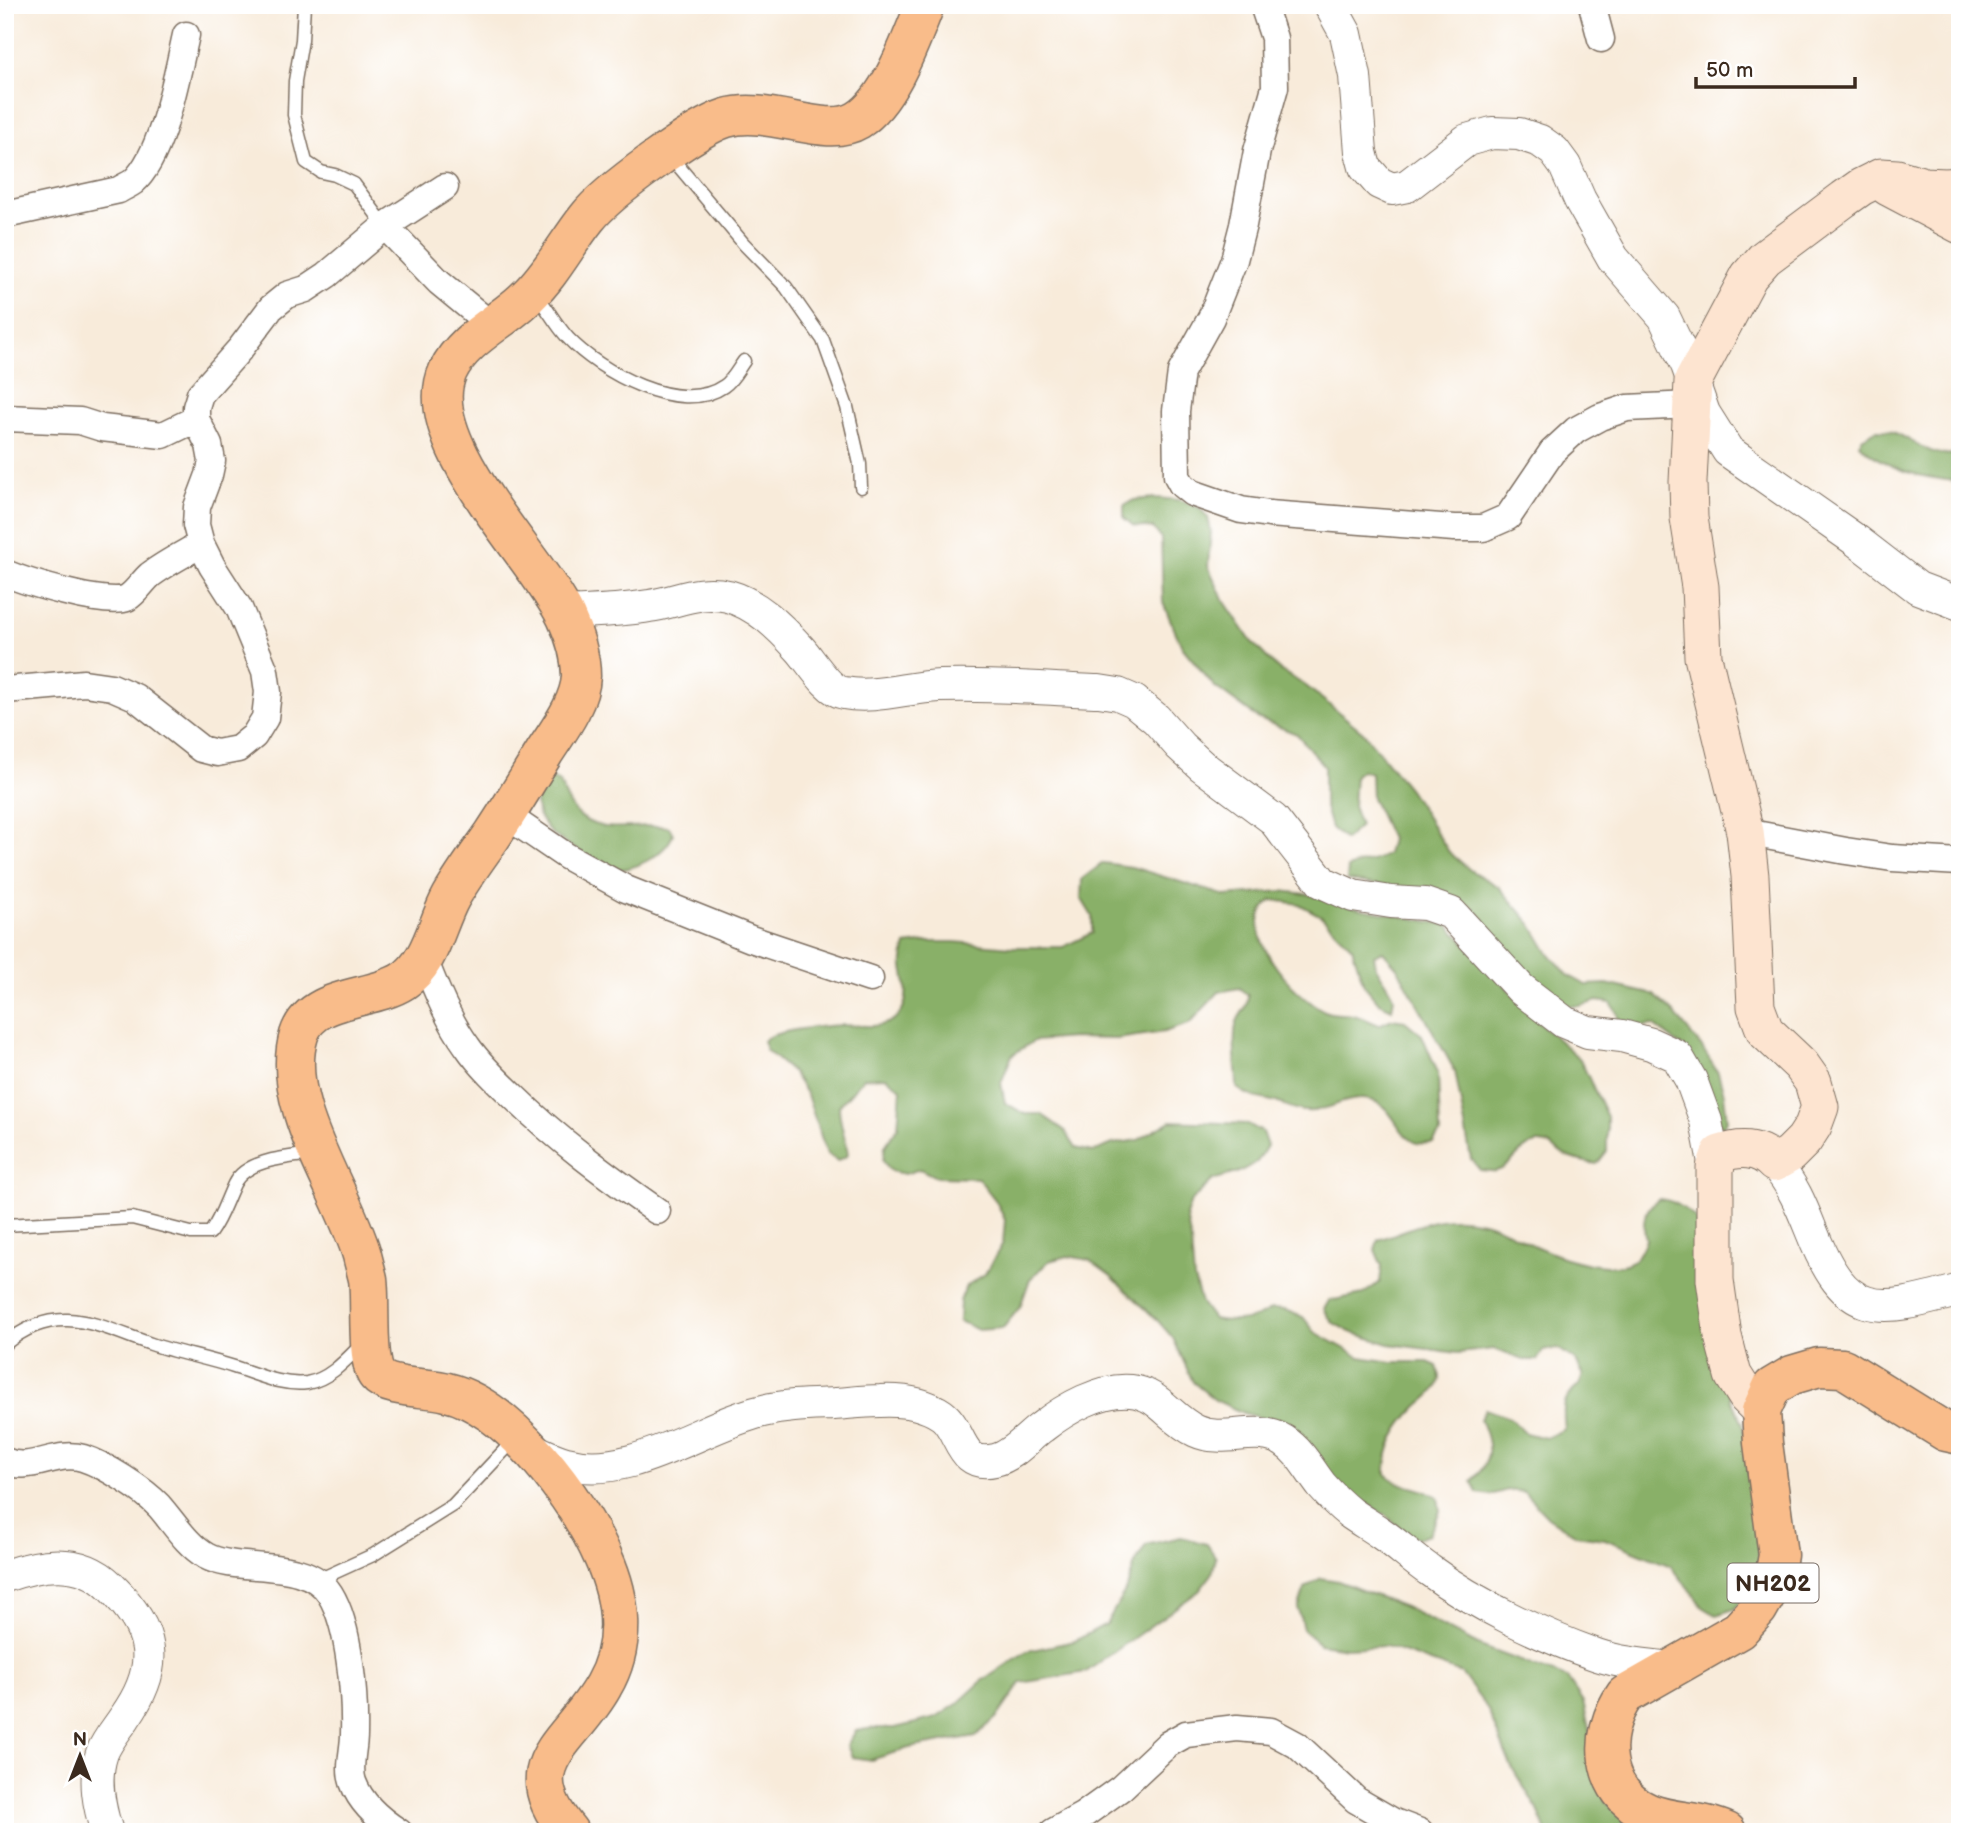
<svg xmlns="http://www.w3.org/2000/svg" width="1965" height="1837" font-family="'Balsamiq Sans',sans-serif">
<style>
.forest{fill:#89b067;stroke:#626d42;stroke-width:2}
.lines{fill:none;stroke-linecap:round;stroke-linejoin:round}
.service-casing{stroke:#7d6e60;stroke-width:15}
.minor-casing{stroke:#7d6e60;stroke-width:29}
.tertiary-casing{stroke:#7d6e60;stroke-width:34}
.secondary-casing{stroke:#7d6e60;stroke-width:39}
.primary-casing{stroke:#7d6e60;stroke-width:41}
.trunk-casing{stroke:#7d6e60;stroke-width:41}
.service{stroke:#fff;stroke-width:12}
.minor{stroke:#fff;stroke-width:26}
.tertiary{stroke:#fff;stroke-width:32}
.secondary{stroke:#fde4d0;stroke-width:37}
.primary{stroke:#f9bc8a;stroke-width:38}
.trunk{stroke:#f9bc8a;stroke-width:38}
.labels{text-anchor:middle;stroke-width:7;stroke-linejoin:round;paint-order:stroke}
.shield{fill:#fff;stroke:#766a62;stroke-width:2}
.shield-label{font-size:23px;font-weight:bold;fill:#3b2a1e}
</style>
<rect width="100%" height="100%" fill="#fff"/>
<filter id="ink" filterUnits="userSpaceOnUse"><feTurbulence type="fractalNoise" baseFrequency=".0143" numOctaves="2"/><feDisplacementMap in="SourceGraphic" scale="14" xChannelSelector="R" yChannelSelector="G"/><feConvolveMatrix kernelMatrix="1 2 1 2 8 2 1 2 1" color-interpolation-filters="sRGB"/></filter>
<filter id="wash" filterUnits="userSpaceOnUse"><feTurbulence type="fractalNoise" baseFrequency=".00686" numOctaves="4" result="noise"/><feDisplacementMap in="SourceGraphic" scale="28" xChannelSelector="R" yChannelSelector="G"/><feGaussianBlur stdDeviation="1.57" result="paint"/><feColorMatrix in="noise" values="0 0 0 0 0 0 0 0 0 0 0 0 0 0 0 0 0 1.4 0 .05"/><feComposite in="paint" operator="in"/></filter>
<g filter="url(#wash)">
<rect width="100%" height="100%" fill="#f8ebda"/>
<path class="forest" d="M1876,430c5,0 12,0 17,2 21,8 43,30 67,20v29c-37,-2 -74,-11 -101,-37l3,-6z
M1155,498l25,2 20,8 8,10 3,13 -3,35 15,33 28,42 27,28 28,17 57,46 46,57 40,63 21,18 29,17 33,38 16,27 20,23 18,10 21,-1 47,11 19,17 28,34 17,27 6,21 3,26 -3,7 -6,-3 -34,-76 -31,-23 -23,3 -11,-4 -2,-11 -6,-10 -14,-2 -17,5h-13l-36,-28 -57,-70 -28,-13 -99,-15 1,-12c14,-7 26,-5 39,-14l4,-15 -19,-41 -1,-25 -9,-3 -7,5 -2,31 7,20 -15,14 -14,-12 -7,-24v-38l-27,-32 -38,-15 -45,-33 -32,-39 -19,-44 -2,-65 -8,-10 -19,-2 -10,-8v-13l10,-5z
M550,778l8,3c6,9 9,21 16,29 25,30 63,11 95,17l4,7c-5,19 -42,40 -62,35 -8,-1 -54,-31 -61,-37 -3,-4 -7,-9 -10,-14 -5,-8 -4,-17 -3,-26z
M1103,863l29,4 94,29 55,-5 26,3 55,15 86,16 97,103 35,31 27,58v34l-10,13c-11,-2 -21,-3 -31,-8 -10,-6 -17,-14 -29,-13 -18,3 -24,24 -41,28 -4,1 -12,-1 -16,-1l-9,-11 -16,-88 -58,-104 -14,-16 -9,4 2,12 18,30 -2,12 -13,-6 -15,-18 -12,-38 -31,-31 -22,-12 -26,-4c-43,26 23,100 54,112 8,3 18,1 26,3 9,2 17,6 26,10l13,-6 13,2 17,14 16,38 2,60 -7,10c-5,0 -12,1 -16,0 -21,-8 -23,-38 -47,-43 -19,-4 -34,6 -52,10 -16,4 -27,-3 -42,-8 -18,-5 -22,-2 -39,-14 0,-20 -5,-42 -1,-63 3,-13 12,-14 12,-30l-9,-7 -20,4 -30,32 -25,8 -47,7 -44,-1 -39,3 -22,14 -11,28 4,20 20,11h16l23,16 12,18 17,4 20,-8 25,-4 33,-19 77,3 14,8 5,14 -10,16 -18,10 -26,8 -22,21 -5,15 5,26 3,37 7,24 12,16c19,4 42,3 58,-10l14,1 18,7 12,15 45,25 32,5h36l9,4c1,4 3,8 3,12 -1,13 -16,22 -24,30 -18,18 -31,41 -30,66 16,15 34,12 52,23l2,14 -11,24 -9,3 -10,-2 -25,-21 -39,-24 -73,-70 -30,-8 -28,-13 -22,-18 -20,-44 -15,-17 -47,-45 -22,-16 -21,-4 -19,5 -19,18 -10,28 -17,21 -25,2 -19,-9 1,-20 6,-15 19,-12 18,-31 2,-23 -9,-19 -18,-23 -42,-1 -16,-8 -15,5 -14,-3 -8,-10 2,-15 13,-19 3,-38 -15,-12 -22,1 -25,28c0,18 7,31 9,49l-10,6 -11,-7 -20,-59 -14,-22 -27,-23 -3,-9c10,-11 61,-15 79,-16 20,0 48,7 60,-15 8,-14 3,-29 1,-43 -1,-7 1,-15 3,-22l20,-3h28l58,5h51l29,-14v-17l-11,-18 1,-19z
M1658,1199c17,1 26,9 38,20l3,44 32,137 12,24 18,149 -26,36 -19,6 -13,-8 -32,-41 -66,-27 -29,-4 -28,-18 -24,-25 -17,-2 -16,5 -14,-2 -5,-12c22,-23 19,-34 8,-62l5,-10 25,9 15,15 21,5 19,-9c-1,-10 -3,-22 2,-31 6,-12 11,-4 16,-24l-7,-13 -18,-13 -15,3 -6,9h-14l-29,-11 -36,4 -69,-9 -39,-12 -18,-10 -8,-13 5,-8 34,-7 17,-12 2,-16 -7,-16 3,-10c39,-13 62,-28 105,-18 21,5 39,19 59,27 20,9 75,27 93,10 5,-4 8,-13 11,-19 -4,-18 -3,-29 12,-41z
M1181,1537l26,7 9,14 -4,16 -13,17 -113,81 -65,11 -23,33 -22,20 -67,12 -38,12 -19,-3 -5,-12 9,-14 17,-3h22l41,-10 21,-14 24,-22 46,-31 48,-10 31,-17 21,-36 7,-22 12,-21z
M1321,1578l17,3 67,26 75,39 87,32 16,24 22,99 33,31h-92l-8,-22 -27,-44 -24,-58 -26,-35 -75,-27 -40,2 -27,-4 -16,-15 -5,-20 7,-21z"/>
</g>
<g filter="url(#ink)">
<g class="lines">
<g class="service-casing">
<path id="service" d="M304,5l-2,35 -7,41 -1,34 12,47 15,10 14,3 19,9 31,42
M670,156l74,88 42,43 37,53 24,67 13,57 1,23
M536,294c11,14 20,31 32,44 31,33 112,79 156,48 9,-6 14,-17 20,-25
M5,1225l127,-7 59,15h19c11,-15 16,-32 24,-49 12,-25 55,-27 79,-30
M5,1344c52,-43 91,-19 146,0 27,9 55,14 83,23 23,7 47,19 73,16 23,-4 40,-24 56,-40
M316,1581l57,-26 80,-50 62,-66"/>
</g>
<g class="minor-casing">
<path id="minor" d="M1263,5l11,33 1,49 -18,64 -14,74 -9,35 -23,58 -30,54 -5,39 1,65 5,9 10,8 49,17 28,4 185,14h29l25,-11 44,-65 24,-22 24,-13 27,-9 64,-3
M1592,5l9,34
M5,215l114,-25c4,-3 10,-5 14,-8 30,-26 44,-108 53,-147
M385,226l54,56 52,43
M5,418l75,3 22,7 61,7 33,-16
M5,573c21,9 102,34 122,25 9,-5 15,-16 23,-23 16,-12 34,-21 51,-31
M5,690l79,-7 28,4 23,10 66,52 16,4 21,-4 16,-13 11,-18 3,-26 -3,-21 -26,-63 -27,-42 -11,-22 -5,-19 1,-18 12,-32 3,-14 -3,-16 -13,-26v-12l4,-13 40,-45 31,-41 16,-13 19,-6 21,-14 58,-49 60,-39
M506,815l60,41 60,33 125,50 119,40
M1745,832l101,19 46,7 68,4
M424,959c12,30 24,61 43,87 13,19 31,36 47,51 44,43 93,79 143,114
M5,1461c26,12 51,-11 78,-3 22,7 60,31 76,48 15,17 27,38 47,50 33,18 100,0 124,38 20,32 25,103 24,141 0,14 -6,33 -1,47 8,22 27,38 46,50
M1053,1832l29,-16 39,-28 47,-44 18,-10 51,-6 34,3 26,14 59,55 38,22 26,10"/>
</g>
<g class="tertiary-casing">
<path id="tertiary" d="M1330,5l16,29 9,42 6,76 4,15 14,16 13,6 15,-3 60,-46 25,-7 27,1 21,7 14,10 11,15 15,34 33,58 51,59 23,48 17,48 24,38 129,90 61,47 42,16
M564,613c29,-2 57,-2 85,-7 28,-4 50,-17 79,-10 29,8 52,31 72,53 11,12 28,42 44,44 31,6 64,-6 96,-7 53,-2 106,3 159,5l19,3 16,7 22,18 24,27 22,20 71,53 49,63 31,14 38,6 34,2 26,9 70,76 43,33 24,10 34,4 29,8 26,12 14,24 15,41 9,47
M1774,1163c18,20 27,42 37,67 35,89 64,84 149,60
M530,1448c11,5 24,12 36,15 65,18 136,-38 197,-52 24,-6 47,-6 71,-7 15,-1 31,-3 46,-3 21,-1 43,1 62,14 20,15 17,54 53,45 18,-4 33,-23 47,-33 23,-18 59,-39 89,-36 29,3 39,28 65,40 28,13 61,-7 88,10 17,11 26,30 38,45 8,9 18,19 28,27 10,7 22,14 32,21 16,11 31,25 47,36 46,34 113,66 168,85 24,8 50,10 76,13
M5,1576c36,-13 76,-19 105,10 44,43 52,79 15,131 -8,12 -18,23 -23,36 -9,26 -3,54 5,79"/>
</g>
<g class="secondary-casing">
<path id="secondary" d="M1888,187l72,38
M1761,1411l-14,-14 -14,-22 -10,-39 -8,-56v-112l5,-14c20,-7 39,-7 54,9l16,-9 14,-14 9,-14 7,-19 -7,-25 -12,-17 -36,-34 -9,-24 -6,-131 -5,-44 -42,-175 -3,-70 -11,-69 -1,-36 5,-101 56,-105 16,-18 79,-59 17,-12 20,-10 16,1 27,8 22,1 14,-1"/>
</g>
<g class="primary-casing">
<path id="primary" d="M569,1832c-58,-69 2,-88 34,-146 24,-41 19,-87 0,-129 -25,-57 -93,-150 -156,-165 -17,-5 -59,-3 -70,-17 -11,-12 -6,-76 -9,-96 -1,-5 -5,-19 -6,-24 -19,-65 -84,-151 -63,-220 13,-41 73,-34 104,-54 28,-18 33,-57 48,-84 12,-21 27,-41 41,-61 18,-27 35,-55 52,-83 14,-22 36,-50 37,-77 0,-19 -7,-42 -15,-59 -29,-61 -150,-176 -118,-246 16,-34 56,-50 80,-75 24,-23 39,-53 59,-78 20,-26 108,-90 139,-100 44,-13 99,22 132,2 32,-20 53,-80 67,-115"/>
</g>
<g class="trunk-casing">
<path id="trunk" d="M1727,1832c-25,-12 -54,-9 -78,-19 -49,-21 -52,-79 -24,-118l114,-65 19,-21 15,-26 5,-28 -15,-112 -2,-32 11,-24 20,-12 27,-8 24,1 103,64 14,3"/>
</g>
<use href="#service" class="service"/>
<use href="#minor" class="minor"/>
<use href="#tertiary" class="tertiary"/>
<use href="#secondary" class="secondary"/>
<use href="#primary" class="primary"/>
<use href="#trunk" class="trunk"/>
</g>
</g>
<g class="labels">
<rect class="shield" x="1727.5" y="1563.5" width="91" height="39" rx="5"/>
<g class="shield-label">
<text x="1773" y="1591">NH202</text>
</g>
</g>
<rect width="1965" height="1837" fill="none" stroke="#fff" stroke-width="28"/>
<g transform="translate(80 1756)" stroke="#ffffff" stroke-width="5" paint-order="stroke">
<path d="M0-5L12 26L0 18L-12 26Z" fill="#3b2a1e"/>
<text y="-10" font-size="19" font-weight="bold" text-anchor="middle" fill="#3b2a1e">N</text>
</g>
<path d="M1696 77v10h159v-10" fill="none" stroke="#3b2a1e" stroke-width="3.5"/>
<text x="1706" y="77" font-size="21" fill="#3b2a1e" stroke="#ffffff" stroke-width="5" paint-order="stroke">50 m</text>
</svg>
